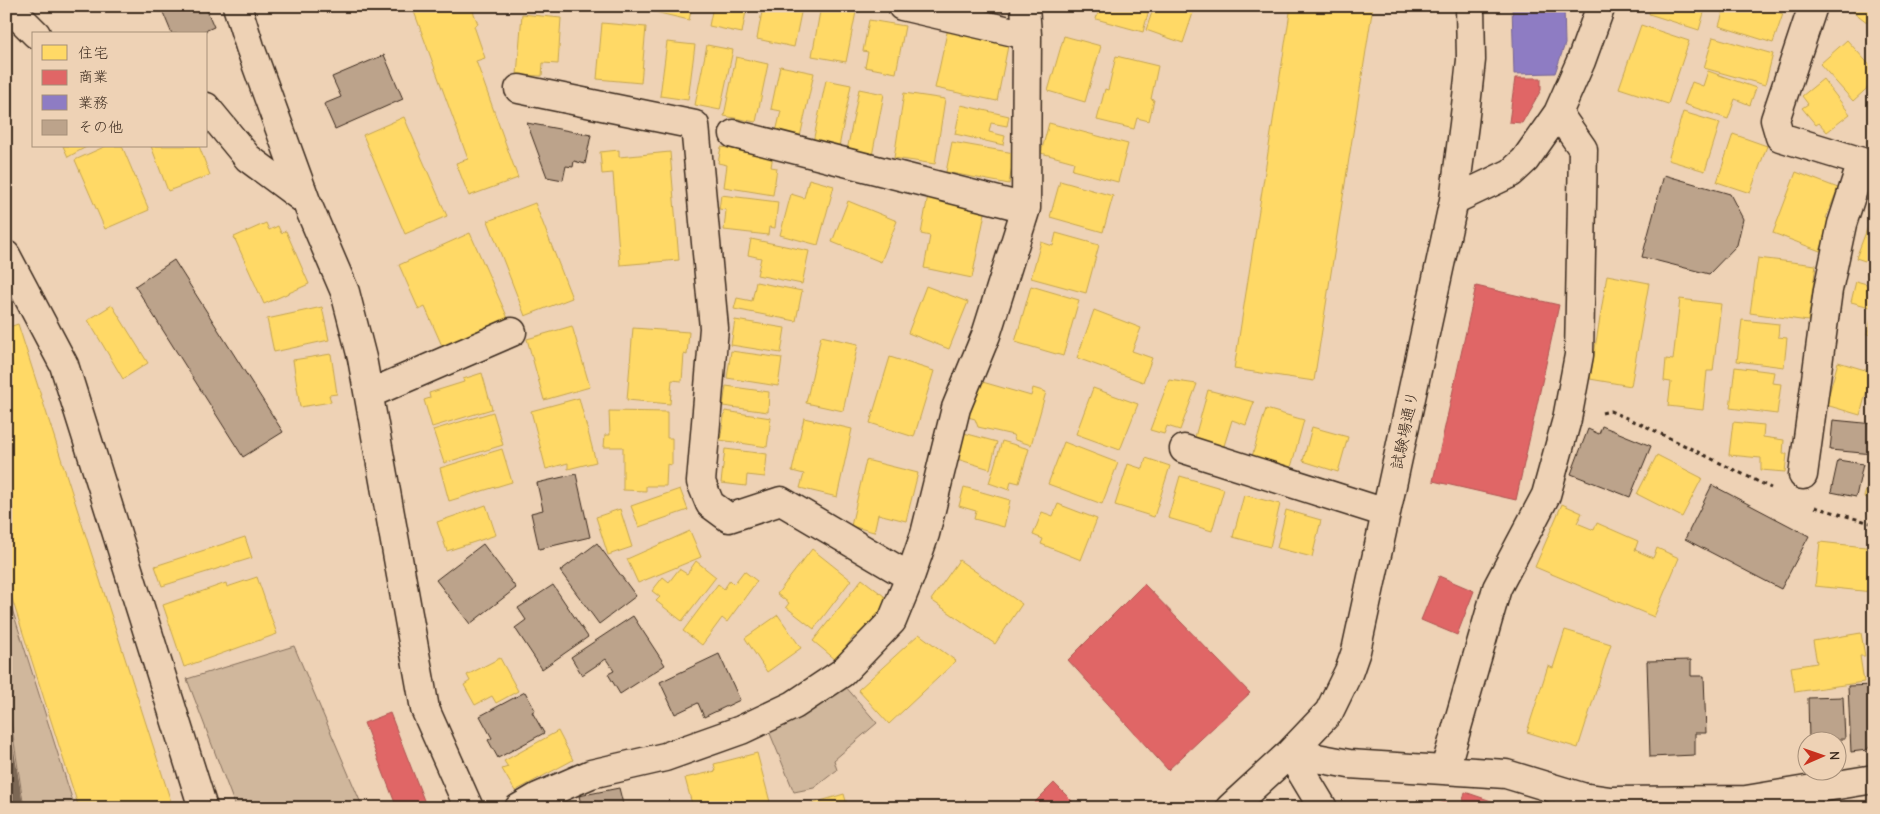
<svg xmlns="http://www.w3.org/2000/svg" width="1880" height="814" font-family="'Comic Neue','Klee One',sans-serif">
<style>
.green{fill:#d0b79c;stroke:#86705d}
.homes{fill:#ffd966;stroke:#c4a450}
.shops{fill:#e06666;stroke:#ae5450}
.offices{fill:#8e7cc3;stroke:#756392}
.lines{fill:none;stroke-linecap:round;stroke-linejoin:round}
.stream{stroke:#7c6755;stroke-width:11}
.building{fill:#bca38b;stroke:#3b2a1e}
.minor-casing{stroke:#3b2a1e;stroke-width:31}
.path{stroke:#3b2a1e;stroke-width:3;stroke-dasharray:4 4;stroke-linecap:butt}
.minor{stroke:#eed2b5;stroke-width:28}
.labels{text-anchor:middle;stroke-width:5;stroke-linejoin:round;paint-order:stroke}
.street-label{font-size:16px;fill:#3b2a1e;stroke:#eed2b5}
</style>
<rect width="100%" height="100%" fill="#eed2b5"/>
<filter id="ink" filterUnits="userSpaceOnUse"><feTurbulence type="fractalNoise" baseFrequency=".02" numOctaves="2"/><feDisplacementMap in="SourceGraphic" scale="10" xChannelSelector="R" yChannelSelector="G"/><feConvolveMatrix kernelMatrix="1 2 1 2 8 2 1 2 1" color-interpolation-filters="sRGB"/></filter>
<g filter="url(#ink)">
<path class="green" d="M6,590l69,218h-51l-18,-119z
M294,646l69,162h-127l-49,-129z
M845,686l32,37 -43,37 3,10 -23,18 -20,4 -25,-61z"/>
<path class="homes" d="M412,6h59l7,18 -4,2 11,32 -9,3 42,117 -49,18 -13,-33 12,-4z
M642,6h50l-3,14 -47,-11z
M713,6h34l-5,27 -33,-7z
M763,6h33l6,2 -8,39 -37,-8z
M821,6l35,6 -10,50 -34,-6z
M1068,6h25l-2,6z
M1100,6h50l-7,26 -47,-13z
M1154,6h29l11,4 -11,33 -37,-13z
M1291,6h82l-59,375 -80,-12z
M1651,6h55l-7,24 -50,-16z
M1725,6h33l25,8 -10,29 -54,-17z
M1846,6h28v10l-6,7z
M522,14l39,4 -3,46 -15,-1 -1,13 -25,-1z
M869,20l36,6 -9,47 -31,-6 3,-15 -5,-1z
M602,23l44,4 -5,56 -44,-4z
M1641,25l48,16 -21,63 -49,-16z
M948,28l61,13 -12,60 -62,-13z
M1064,36l37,10 -16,56 -37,-11z
M1713,37l60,17 -8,31 -61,-17z
M1847,40l27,30v12l-21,19 -33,-37z
M667,42l28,3 -7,55 -28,-4z
M707,45l26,5 -13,60 -25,-5z
M1116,56l42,10 -7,33 3,1 -5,21 -12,-3 -3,11 -37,-9 8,-31 3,1z
M736,57l32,7 -12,58 -32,-6z
M780,66l34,7 -14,64 -24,-5 5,-21 -10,-2z
M1708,71l48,17 -6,17 -15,-6 -7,20 -44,-15 8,-22 11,4z
M1823,79l27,35 -23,18 -8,-9 -3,2 -14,-17 6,-4 -6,-8z
M826,80l25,5 -12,62 -26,-5z
M859,89l25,5 -12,62 -25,-5z
M904,93l41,6 -10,65 -41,-6z
M961,105l48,11 -2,10 -16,-3 -2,9 16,4 -2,9 -48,-11z
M1683,112l37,11 -15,48 -37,-11z
M404,117l43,99 -42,18 -42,-99z
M1049,123l79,21 -10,38 -46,-12 2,-8 -33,-9z
M1733,134l34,12 -17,47 -33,-11z
M952,142l62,11 -5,31 -63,-12z
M63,146h25l-20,11z
M106,146h16l27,64 -44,19 -30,-69z
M151,146h48l11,29 -42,16z
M721,147l52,8 -2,12 6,1 -4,27 -49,-8 3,-22 -9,-2z
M619,150v7l51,-5 9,108 -59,5 -7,-92 -11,1 -2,-22z
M1796,172l42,16 -12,30 6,2 -12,31 -47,-18z
M809,179l25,7 -16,59 -38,-10 11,-41 13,4z
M1060,181l53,15 -10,36 -53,-15z
M721,195l57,7 -3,26 -6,-1 -1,8 -44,-5 2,-20 -7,-1z
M928,195l58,13 -14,70 -48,-10 6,-32 -9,-2z
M848,201l49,20 -16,41 -49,-20z
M535,203l37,95 -47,18 -37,-95z
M1874,211v53l-18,-6z
M266,223l3,7 9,-4 3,7 5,-2 23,53 -45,20 -30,-67z
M470,233l41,92 -68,23 -18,-41 -6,3 -20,-45z
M1056,233l43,12 -13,48 -55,-15 10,-36 12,4z
M751,239l58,12 -7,33 -45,-9 4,-17 -13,-3z
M1758,258l58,7 -8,56 -58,-8z
M1607,275l42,8 -18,103 -41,-7z
M1856,281l18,5v22l-23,-6z
M756,282l46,9 -6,30 -62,-12 3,-11 15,3z
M926,286l42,16 -19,47 -41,-16z
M1031,286l48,14 -16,56 -48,-14z
M1680,299l41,5 -8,67h-6l-4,39 -35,-4 3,-24 -7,-1 2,-22 7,1z
M112,305l36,58 -25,16 -35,-59z
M322,307l7,33 -55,12 -7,-33z
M1874,308v28l-7,-2z
M1094,310l47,18 -9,23 20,7 -9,24 -66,-24z
M735,320l50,8 -4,25 -50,-8z
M1742,320l37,4 -1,13 9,1 -3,29 -47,-6z
M18,324l155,484h-94l-73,-228v-252z
M572,326l18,61 -46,13 -17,-61z
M633,328l56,4 -2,23 -3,-1 -2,27 -10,-1 -2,24 -43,-4z
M821,336l37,8 -15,67 -37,-8z
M731,351l51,7 -4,28 -51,-8z
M331,354l6,40 -8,1 2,7 -31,5 -7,-47z
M890,357l44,14 -20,66 -44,-14z
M1838,362l34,10 -12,43 -34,-10z
M1735,367l39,5 -2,11 9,1 -4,30 -47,-6z
M482,373l10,36 -60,18 -8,-27 6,-2 -1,-5 35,-11 -1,-3z
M1169,380l28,4 -17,46 -13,-4 -3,8 -14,-4z
M979,381l52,15 2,-8 13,4 -15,53 -16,-5 -2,-5 -35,-8 -3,-8 -7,-2z
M726,386l43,6 -1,20 -45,-6z
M1093,388l45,16 -18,46 -44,-16z
M1208,390l46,12 -8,23 -14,-5 -9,29 -28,-12z
M579,398l17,64 -28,7v-6l-22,6 -15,-58z
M1266,409l38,11 -14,51 -39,-11z
M609,411l58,1v26h5v27l-5,-1 -1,22h-20v5l-23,-1v-43h-19l1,-12h5z
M725,411l46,7 -4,29 -47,-7z
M493,412l10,33 -59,18 -11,-33z
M804,418l48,11 -15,68 -37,-9 4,-14 -12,-3z
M1733,422l31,3 -1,12 21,3 -1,14h4l-2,18 -24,-2v-12l-32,-3z
M1312,427l36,10 -10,35 -35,-11z
M964,433l33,9 -7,27 -33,-10z
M1002,441l27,8 -10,34 -8,-2 -2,9 -20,-7z
M1064,442l54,21 -16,41 -54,-20z
M502,449l10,33 -63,19 -9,-33z
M725,449l42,5 -2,23 -18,-2 -1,11 -25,-3z
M1657,455l45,23 -20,39 -45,-23z
M1146,458l24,8 -16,51 -39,-12 13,-41 15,5z
M866,460l52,13 -12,48 -28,-7 -4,18 -23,-6z
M1872,468l2,1v31l-10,-3z
M1180,476l44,13 -12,42 -44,-13z
M964,487l46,13 -6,27 -30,-8 2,-8 -17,-5z
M680,489l8,21 -49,17 -8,-21z
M1244,495l36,9 -10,43 -37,-10z
M1058,504l39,15 -16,41 -40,-16 2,-5 -10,-4 9,-23 11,4z
M1562,504l20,9 -5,10 17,7 3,-7 41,18 -3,9 18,8 4,-10 22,10 -25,59 -119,-50z
M486,505l10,30 -49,16 -10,-29z
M620,509l12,38 -24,8 -12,-38z
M1286,510l35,10 -9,37 -35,-9z
M690,531l11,26 -63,26 -11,-24z
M245,537l7,21 -90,28 -7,-20z
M1820,542l54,6 -2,44 -57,-6z
M812,549l39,31 -37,49 -28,-22 3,-4 -12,-9z
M959,560l63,44 -27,40 -64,-44z
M696,561l20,16 -34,44 -26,-20 4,-4 -8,-6 11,-14 6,5 10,-13 8,5z
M744,571l13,10 -30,41 -5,-4 -20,27 -19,-14 35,-47 6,5 6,-9 4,4z
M257,577l20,57 -93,33 -21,-62 63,-22 1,4z
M862,579l31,24 -32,39 -7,-6 -18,24 -23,-19z
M778,615l23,33 -34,24 -22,-34z
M1565,630l46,14 -33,104 -51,-16 21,-66 5,2z
M1861,633l4,23h-5l4,26 -69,10 -4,-25 26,-4 -4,-22z
M919,634l37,27 -67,63 -31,-34z
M500,658l18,33 -22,12 -4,-7 -17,9 -11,-20 6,-4 -3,-6z
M558,731l15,29 -58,31 -13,-22 6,-2 -4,-6z
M757,753l13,49 -23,6h-54l-8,-30 31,-7 -2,-7z
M844,794l4,14h-51z
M1860,803h14v5h-14z"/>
<path class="shops" d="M1515,78h26v12l-19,33 -13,-1z
M1476,286l83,19 -43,195 -83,-19z
M1439,576l35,15 -17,44 -36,-15z
M1144,584l106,109 -82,77 -100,-110z
M390,713l37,95h-30l-33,-85z
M1054,783l25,25h-50z
M1465,792l41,14v2h-45z
M1446,802l1,6h-23z"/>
<path class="offices" d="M1512,6h52l1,38 -10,29 -41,1z"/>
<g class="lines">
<path class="stream" d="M6,736l12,72"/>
</g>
<path class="building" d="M154,6h51l9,21 -16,7h-26l-10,-24 -5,2z
M384,55l19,44 -68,30 -11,-25 17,-7 -9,-20z
M527,123l64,12 -6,29 -11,-3 -1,6 -7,-1 -3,14 -16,-3z
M1664,175l66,19 13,25 -6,26 -28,29 -67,-17z
M174,260l109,172 -40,25 -108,-171z
M1833,420l41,4 -1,30 -43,-4z
M1602,426l49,20 -21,51 -59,-23 17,-45 11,5z
M1838,460l25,4 -7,33 -25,-5z
M576,474l14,63 -51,12 -8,-36 12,-3 -6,-27z
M1712,485l97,51 -28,53 -96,-50z
M597,543l39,53 -37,28 -39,-53z
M483,544l33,44 -46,36 -34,-44z
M553,585l35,52 -46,32 -27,-41 11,-8 -8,-12z
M633,616l32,49 -45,29 -12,-20 6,-3 -8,-12 -24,16 -11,-18z
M719,654l21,46 -36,17 -6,-14 -23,11 -15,-32z
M1691,660v16h13l2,57h-11v22l-45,2 -3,-96z
M1874,685v55l-7,10 -16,2 -3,-66z
M525,692l10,18 -3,2 12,21 -46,25 -10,-18 4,-2 -12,-22z
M1843,697l2,42 -36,1 -1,-42z
M619,788l5,20h-42l-3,-12z"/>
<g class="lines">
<g class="minor-casing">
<path id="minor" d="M11,6l2,5 23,23
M237,6l13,41 56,154 39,91 17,66 63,351 44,99
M902,6l125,29
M519,89l176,36 19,203 -13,154 9,22 19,14 52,-17 129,76
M206,107l42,51 58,43
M734,134l292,74
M1454,200l57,-27 14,-13 33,-47 23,-52 20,-55
M6,255l58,110 139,443
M369,394l143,-62
M1184,449l202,64
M1803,475l25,-185 14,-66 20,-62 -82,-25 -5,-17 38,-114
M1290,753l59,11 157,10 76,23 28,4 136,-1 128,-21
M1290,753l33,55
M1445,769l52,-181 49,-93 21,-76 12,-64 4,-206 -25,-36
M519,808l19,-11 53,-23 74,-17 76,-27 53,-25 48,-32 50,-52 18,-44 15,-43 31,-126 30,-73 40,-127 1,-173 -2,-29
M1230,808l60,-55 39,-41 20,-41 7,-20 98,-451 10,-76 7,-64 -1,-54"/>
</g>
<path class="path" d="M1602,413l8,-2 33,14 128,63
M1815,507l59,17"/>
<use href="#minor" class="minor"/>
</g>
</g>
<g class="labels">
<g class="street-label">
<text transform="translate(1404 430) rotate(-78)" y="6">試験場通り</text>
</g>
</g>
<rect width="1880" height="814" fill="none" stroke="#eed2b5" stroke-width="25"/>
<rect x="12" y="12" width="1855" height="789" fill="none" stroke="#3b2a1e" stroke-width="2" filter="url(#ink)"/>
<rect x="32" y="32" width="175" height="115" fill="#eed2b5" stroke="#a68f79"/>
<rect x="42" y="45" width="25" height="15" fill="#ffd966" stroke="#a68f79"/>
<text x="78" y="58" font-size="15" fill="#3b2a1e">住宅</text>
<rect x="42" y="70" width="25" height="15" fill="#e06666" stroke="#a68f79"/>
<text x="78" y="82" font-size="15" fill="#3b2a1e">商業</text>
<rect x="42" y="95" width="25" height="15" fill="#8e7cc3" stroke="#a68f79"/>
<text x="78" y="108" font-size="15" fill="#3b2a1e">業務</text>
<rect x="42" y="120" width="25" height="15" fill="#bca38b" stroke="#a68f79"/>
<text x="78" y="132" font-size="15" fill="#3b2a1e">その他</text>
<g transform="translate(1822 756) rotate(88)"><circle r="24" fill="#eed2b5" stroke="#a68f79"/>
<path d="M0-4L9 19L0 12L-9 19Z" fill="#c8321e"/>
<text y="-8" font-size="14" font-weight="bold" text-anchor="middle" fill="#3b2a1e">N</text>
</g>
</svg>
